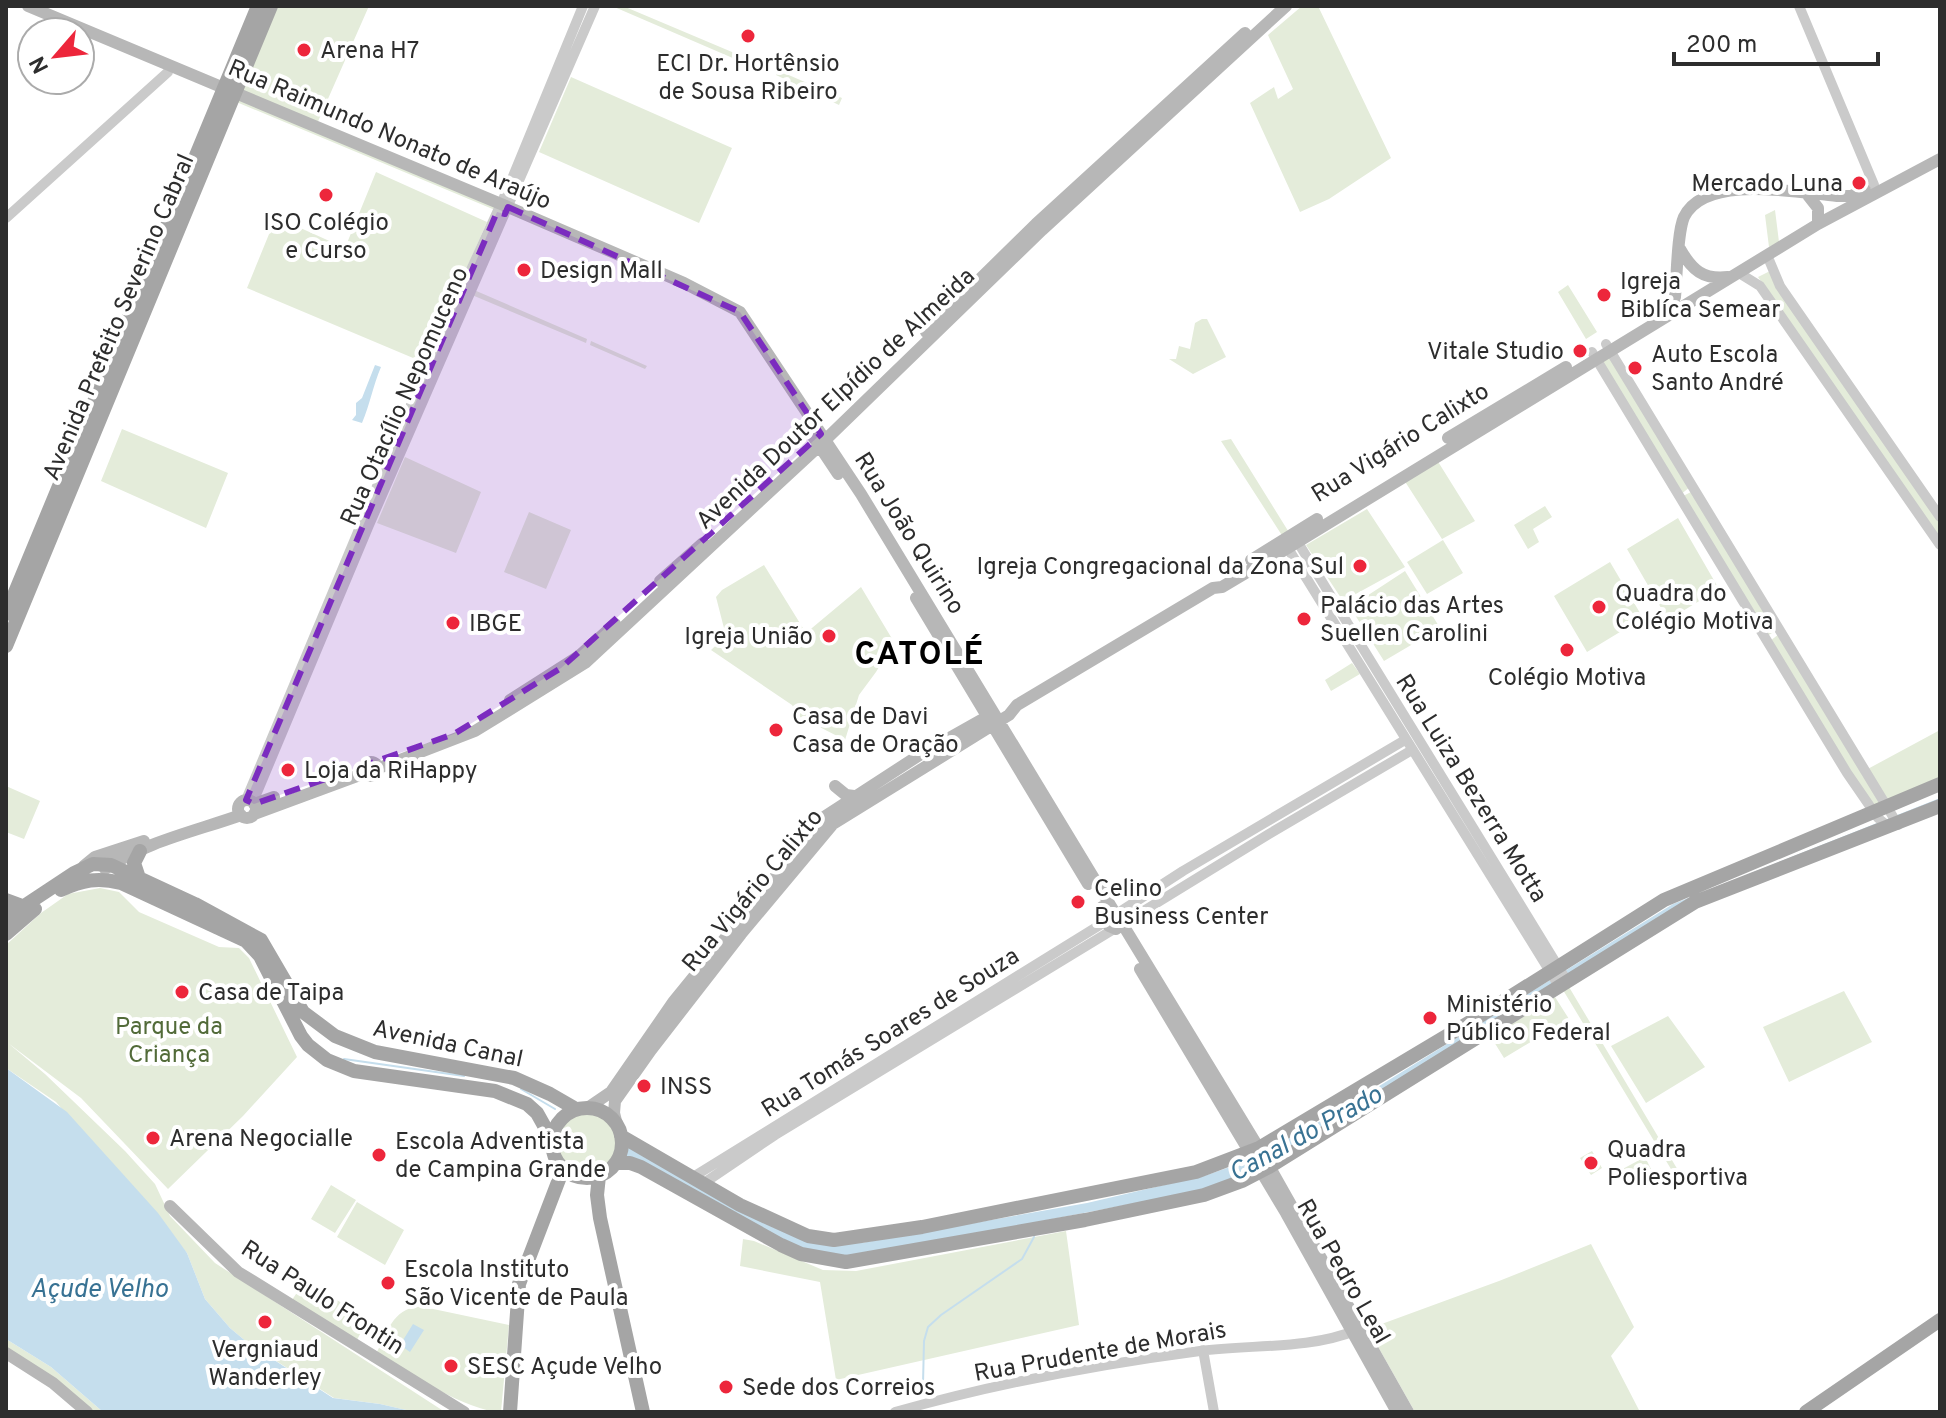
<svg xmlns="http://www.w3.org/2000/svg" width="1946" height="1418" font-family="Overpass,sans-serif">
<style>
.green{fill:#e4ecda}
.water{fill:#c5deed}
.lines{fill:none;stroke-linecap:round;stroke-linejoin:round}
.stream{stroke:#c5deed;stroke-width:2}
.tertiary{stroke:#cacaca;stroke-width:10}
.secondary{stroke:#b7b7b7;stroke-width:12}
.primary{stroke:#a5a5a5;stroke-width:14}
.marked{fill:#7b2cbf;fill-opacity:0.2;stroke:#7b2cbf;stroke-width:6;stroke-dasharray:16 10;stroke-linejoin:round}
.poi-dot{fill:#ed263b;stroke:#fff;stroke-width:3}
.labels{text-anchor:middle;stroke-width:8;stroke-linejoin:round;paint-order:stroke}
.poi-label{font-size:24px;fill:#2d2d2d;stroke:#fff;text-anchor:start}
.street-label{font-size:24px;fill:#2d2d2d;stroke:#fff}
.park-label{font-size:24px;fill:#526b39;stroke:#fff}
.water-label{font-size:26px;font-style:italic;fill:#387293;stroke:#fff}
.district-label{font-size:32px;font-weight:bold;letter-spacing:2px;fill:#000;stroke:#fff}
</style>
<rect width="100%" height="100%" fill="#fff"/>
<path class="green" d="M278,6h91l-53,120 -76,-33z
M612,6h11l149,63 -2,5z
M1302,6h16l73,152 -62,41 -29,13 -50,-109 24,-16 4,12 15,-10 -25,-54z
M777,70l65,28 -3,7 -63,-30z
M571,77l161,71 -33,75 -160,-71z
M236,96l261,110 -2,4 -261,-109z
M376,172l111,50 -62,141 -178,-75 29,-71 69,31z
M1775,210l4,32 -10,5 -4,-32z
M1770,271l170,250v14l-2,1 -180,-259z
M1568,285l29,47 -11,7 -28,-47z
M474,290l113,49 -1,4 -114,-48z
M1202,319h5l19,38 -33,17 -24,-15h7l3,-13 11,3 5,-26z
M591,341l56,25 -2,3 -55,-24z
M1611,355l79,132 -10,8 -80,-134z
M122,429l106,44 -22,55 -105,-47z
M1231,439l59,95 -7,3 -62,-96z
M405,457l76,35 -25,61 -79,-30z
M1437,460l38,61 -33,18 -38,-59z
M1693,491l84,139 -10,6 -86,-139z
M1545,506l7,11 -19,12 6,13 -11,7 -14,-24z
M1367,509l38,58 -62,34 -37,-56z
M529,512l42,18 -25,59 -42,-17z
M1678,518l41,71 -51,31 -41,-71z
M1443,540l20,33 -36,21 -20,-32z
M1610,562l33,56 -56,34 -33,-56z
M764,565l42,68 55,-46 33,55 -18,30 -17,23 -14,45 -47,-24 -6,-11 -81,-55 15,-14 -10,-39 6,-7z
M1405,571l35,57 -56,33 -34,-54z
M1779,634l104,170 -7,5 -12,-13 -94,-155z
M1352,663l8,11 -29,17 -6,-11z
M1940,730v56l-54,22 -22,-37z
M6,786l34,15 -16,38 -18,-7z
M100,888l19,4 20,20 80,35 20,1 10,10 48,99 -54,59 -75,73 -87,-91 -73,-55 37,31 80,77 30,33 15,32 45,47 230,149h-30l-35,-8 -46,-6 -86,-55 -18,-15 -25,-29 -18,-46 -131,-151 -50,-34v-123l35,-32 27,-19z
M1569,987l116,195 -5,2 -117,-194z
M1844,991l28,51 -83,40 -26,-55z
M1555,997l14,22 -65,39 -13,-21z
M1668,1016l37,51 -59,36 -35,-57z
M556 1142a30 30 0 1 1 60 0a30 30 0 1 1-60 0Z
M1592,1151l10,17 -11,7 -11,-17z
M1645,1157l6,12 -33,6 -1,-3z
M331,1185l25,15 -21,33 -24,-14z
M357,1202l47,28 -19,35 -48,-28z
M1066,1231l13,94 -243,55 -16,-98 -80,-16 3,-27 11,2 69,29 33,1z
M1591,1244l43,83 -23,29 29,56h-225l-47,-83 131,-48z
M300,1288l16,10 5,-7 47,27 -11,22 -65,-40z
M419,1306l90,19 -8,87c-33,0 -95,-41 -125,-58 12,-23 16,-44 43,-48z
M6,1339l45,28 52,45h-13l-84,-62z"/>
<path class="water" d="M375,365l6,2c-8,19 -11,37 -19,56l-10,-3 4,-5v-12l6,-5z
M1940,798v6l-226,89 -405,248 -95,47 -371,71 -33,-6 -186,-93 4,-13 147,78 86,18 226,-40 120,-28 34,-12 93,-49 339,-210z
M6,1068l61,44 91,101 29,40 18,46 25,29 18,15 85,55 47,6 35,8h-312l-52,-45 -45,-28z
M413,1324l11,6 -14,22 -10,-7z"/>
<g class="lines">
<path class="stream" d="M344,1059l120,17
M521,1089l34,20
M923,1384l1,-43 4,-14 13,-12 81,-56 12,-22"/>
<path class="tertiary" d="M1799,6l75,179
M6,218l162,-146
M1767,255l13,31 160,231
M1739,273l21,13 180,259
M1606,344l292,481
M1592,352l255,421 31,45 11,9
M1294,536l273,445
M1284,542l275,444
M246,800l180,-431 83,-183 74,-180
M253,802l116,-277 226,-519
M1118,913l65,-42 222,-131
M1124,923l145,-89 143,-84
M693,1177l415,-257
M704,1183l71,-48 339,-206
M1203,1350l11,62
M895,1412c95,-27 206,-48 305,-61 51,-7 108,-1 157,-21"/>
<path class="secondary" d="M28,6l480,201 176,76 56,29 121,182 254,419
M1807,194l11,14v16
M1680,249c12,21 23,31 48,28
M1658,314l13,-8 4,-9c2,-20 2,-64 9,-80 21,-44 115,-24 153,-21h14l14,-6
M926,332l110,-108 209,-191
M806,426l32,48
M1448,438l118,-71
M1251,560l66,-41
M660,581l43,-38
M916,598l172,286
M510,700l69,-44 36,-32
M364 769a7 7 0 1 1 14 0a7 7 0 1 1-14 0Z
M379,768l96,-37 110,-68 234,-217 223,-216 244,-224
M835,786l11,9 8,1
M238 809a9 9 0 1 1 18 0a9 9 0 1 1-18 0Z
M254,804l20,-7
M254,814l111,-41
M84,866l11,-9 49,-16
M105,869c40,-27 91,-38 136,-54
M1102,907l6,11 1,8 7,3 8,-6 -2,-7 -4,-3 -8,2
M1123,925l137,225 148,262
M1140,969l146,244 111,199
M589,1107l22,-15 63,-91 150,-184 97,-63 71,-40
M617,1125l-3,-12 1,-12 36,-51 90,-116 92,-110 176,-109 8,-10 196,-117 9,-1 64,-38 532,-325 122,-65
M170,1206l68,66 226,140
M6,1353l47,30 34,29"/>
<path class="primary" d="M6,614l252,-608
M6,646l265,-640
M139,878l-5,-15 6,-12
M61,890c21,-10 37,-13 60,-7l125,58 14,15 41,80 7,9 19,15 27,11 141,20 32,13 10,9 14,25
M6,900l19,7
M6,918l68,-45 19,-9 18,1 84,39 66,36 42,72 32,24 40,16 139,26 36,16 26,15
M6,934l29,-25
M552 1143a35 35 0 1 1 70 0a35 35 0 1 1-70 0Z
M621,1136l119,69 68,31 26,4 88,-13 274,-55 63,-24 216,-129 189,-119 276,-116
M616,1163h14l11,4 140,78 20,9 45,8 239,-42 119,-25 38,-14 27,-14 426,-265 245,-96
M599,1176l-2,19 3,23 43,194
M510,1412l9,-128 44,-115
M1806,1412l134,-92"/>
</g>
<path class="marked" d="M508,207l232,105 81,122 -260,234 -107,66 -200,70 -8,-4 251,-588 8,2z"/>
<g class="poi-dot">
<circle cx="748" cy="36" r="8"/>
<circle cx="304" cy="50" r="8"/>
<circle cx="1859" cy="183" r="8"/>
<circle cx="326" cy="195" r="8"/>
<circle cx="524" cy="270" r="8"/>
<circle cx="1604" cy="295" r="8"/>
<circle cx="1580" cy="351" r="8"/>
<circle cx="1635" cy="368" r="8"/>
<circle cx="1360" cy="566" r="8"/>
<circle cx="1599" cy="607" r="8"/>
<circle cx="1304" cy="619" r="8"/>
<circle cx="453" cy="623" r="8"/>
<circle cx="829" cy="636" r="8"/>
<circle cx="1567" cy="650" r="8"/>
<circle cx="776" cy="730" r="8"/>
<circle cx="288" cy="770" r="8"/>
<circle cx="1078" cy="902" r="8"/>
<circle cx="182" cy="992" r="8"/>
<circle cx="1430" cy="1018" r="8"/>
<circle cx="644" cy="1086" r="8"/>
<circle cx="153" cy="1138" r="8"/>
<circle cx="379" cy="1155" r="8"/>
<circle cx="1591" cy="1163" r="8"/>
<circle cx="388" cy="1283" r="8"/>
<circle cx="265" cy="1322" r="8"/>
<circle cx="451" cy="1366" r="8"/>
<circle cx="726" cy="1387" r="8"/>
</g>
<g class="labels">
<g class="poi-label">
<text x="320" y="58">Arena H7</text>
<text x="748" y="71" text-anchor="middle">ECI Dr. Hortênsio<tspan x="748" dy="28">de Sousa Ribeiro</tspan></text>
<text x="1843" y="191" text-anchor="end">Mercado Luna</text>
<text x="326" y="230" text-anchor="middle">ISO Colégio<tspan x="326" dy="28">e Curso</tspan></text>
<text x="540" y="278">Design Mall</text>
<text x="1620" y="289">Igreja<tspan x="1620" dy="28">Biblíca Semear</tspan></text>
<text x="1564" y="359" text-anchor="end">Vitale Studio</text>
<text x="1651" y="362">Auto Escola<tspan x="1651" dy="28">Santo André</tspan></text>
<text x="1344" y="574" text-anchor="end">Igreja Congregacional da Zona Sul</text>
<text x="1615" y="601">Quadra do<tspan x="1615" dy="28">Colégio Motiva</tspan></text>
<text x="1320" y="613">Palácio das Artes<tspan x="1320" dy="28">Suellen Carolini</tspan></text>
<text x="469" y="631">IBGE</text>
<text x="813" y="644" text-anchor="end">Igreja União</text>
<text x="1567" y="685" text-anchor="middle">Colégio Motiva</text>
<text x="792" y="724">Casa de Davi<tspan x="792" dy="28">Casa de Oração</tspan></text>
<text x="304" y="778">Loja da RiHappy</text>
<text x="1094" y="896">Celino<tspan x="1094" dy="28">Business Center</tspan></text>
<text x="198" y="1000">Casa de Taipa</text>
<text x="1446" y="1012">Ministério<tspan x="1446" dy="28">Público Federal</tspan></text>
<text x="660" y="1094">INSS</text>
<text x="169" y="1146">Arena Negocialle</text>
<text x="395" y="1149">Escola Adventista<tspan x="395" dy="28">de Campina Grande</tspan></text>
<text x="1607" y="1157">Quadra<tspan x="1607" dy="28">Poliesportiva</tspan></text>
<text x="404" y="1277">Escola Instituto<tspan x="404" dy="28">São Vicente de Paula</tspan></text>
<text x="265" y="1357" text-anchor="middle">Vergniaud<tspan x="265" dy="28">Wanderley</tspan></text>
<text x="467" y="1374">SESC Açude Velho</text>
<text x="742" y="1395">Sede dos Correios</text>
</g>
<g class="street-label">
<text transform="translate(390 134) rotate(23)" y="8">Rua Raimundo Nonato de Araújo</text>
<text transform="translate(118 317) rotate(-67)" y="8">Avenida Prefeito Severino Cabral</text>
<text transform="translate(404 396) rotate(-66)" y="8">Rua Otacílio Nepomuceno</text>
<text transform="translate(835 398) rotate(-43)" y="8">Avenida Doutor Elpídio de Almeida</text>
<text transform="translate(1400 442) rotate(-32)" y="8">Rua Vigário Calixto</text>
<text transform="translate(910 533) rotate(58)" y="8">Rua João Quirino</text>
<text transform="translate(1472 788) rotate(58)" y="8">Rua Luiza Bezerra Motta</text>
<text transform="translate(752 890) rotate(-50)" y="8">Rua Vigário Calixto</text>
<text transform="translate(890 1032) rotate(-32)" y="8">Rua Tomás Soares de Souza</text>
<text transform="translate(448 1043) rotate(12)" y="8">Avenida Canal</text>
<text transform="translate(1344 1271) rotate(60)" y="8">Rua Pedro Leal</text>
<text transform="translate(323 1297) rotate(33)" y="8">Rua Paulo Frontin</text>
<text transform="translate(1100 1351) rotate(-10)" y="8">Rua Prudente de Morais</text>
</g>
<g class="park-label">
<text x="169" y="1034">Parque da<tspan x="169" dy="28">Criança</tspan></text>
</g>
<g class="water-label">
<text transform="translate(1305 1133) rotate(-29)" y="9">Canal do Prado</text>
<text x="99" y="1297">Açude Velho</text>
</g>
<g class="district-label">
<text x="920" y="664">CATOLÉ</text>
</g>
</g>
<rect width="1946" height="1418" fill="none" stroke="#2d2d2d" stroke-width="16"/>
<g transform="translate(56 56) rotate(242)"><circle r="38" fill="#ffffff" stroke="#ababab" stroke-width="2"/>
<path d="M0-6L14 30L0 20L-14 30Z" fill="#ed263b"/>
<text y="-12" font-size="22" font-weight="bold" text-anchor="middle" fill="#2d2d2d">N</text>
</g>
<path d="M1674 52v12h204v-12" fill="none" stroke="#2d2d2d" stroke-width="4"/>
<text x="1686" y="52" font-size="24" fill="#2d2d2d" stroke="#ffffff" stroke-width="6" paint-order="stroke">200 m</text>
</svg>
